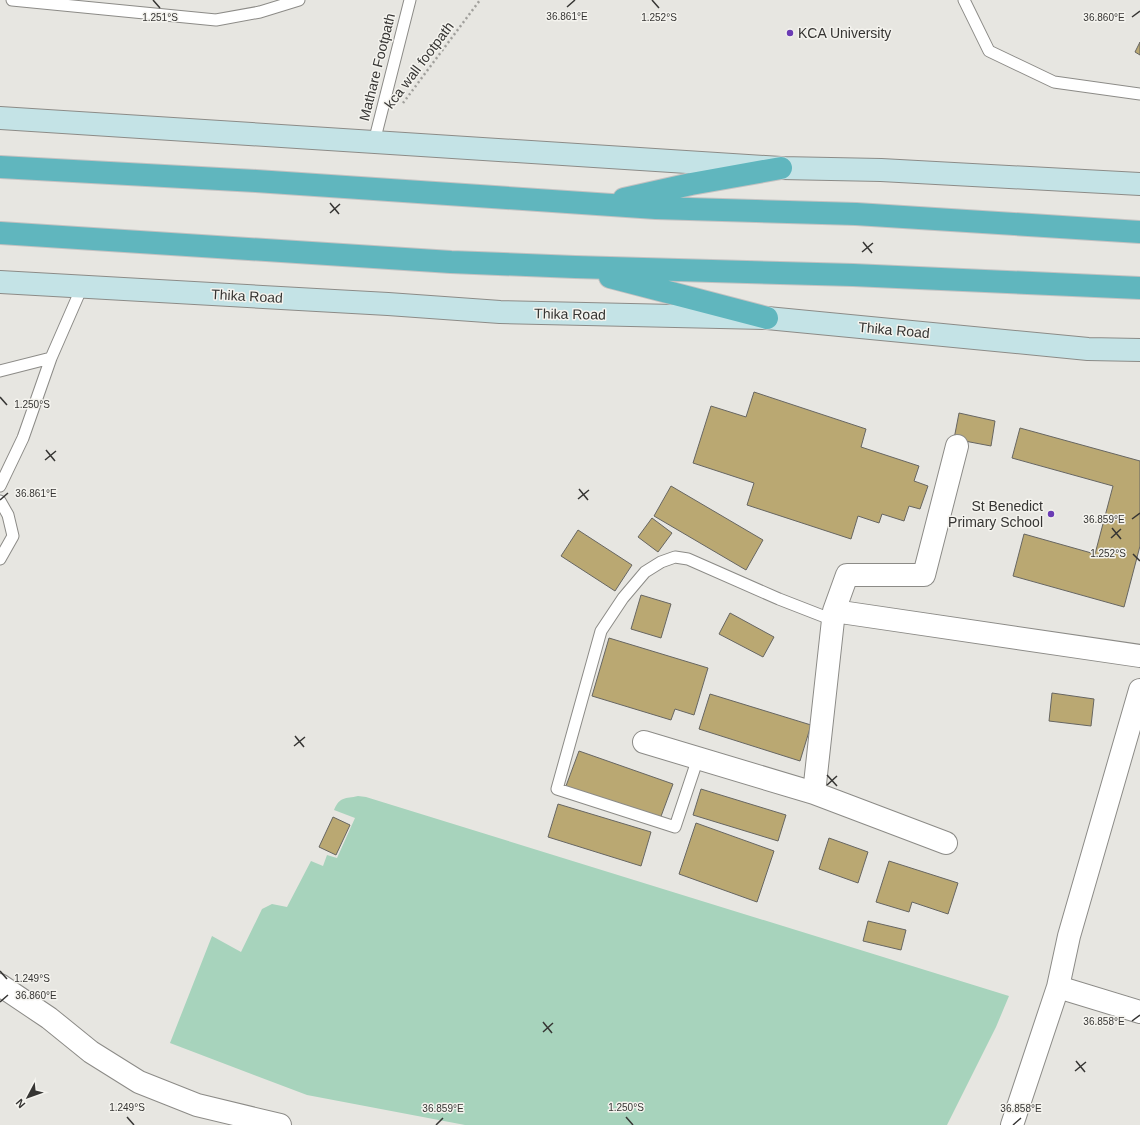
<svg xmlns="http://www.w3.org/2000/svg" width="1140" height="1125" font-family="Arial,sans-serif">
<style>
.green{fill:#a7d3bc}
.building{fill:#baa872;stroke:#676662}
.lines{fill:none;stroke-linecap:round;stroke-linejoin:round}
.service-casing{stroke:#8c8b87;stroke-width:13}
.minor-casing{stroke:#8c8b87;stroke-width:24}
.secondary-casing{stroke:#8c8b87;stroke-width:24}
.trunk-casing{stroke:#c3c2c2;stroke-width:24}
.path{stroke:#a09f9b;stroke-width:2.5;stroke-dasharray:2 3;stroke-linecap:butt}
.service{stroke:#fff;stroke-width:11}
.minor{stroke:#fff;stroke-width:22}
.secondary{stroke:#c4e3e6;stroke-width:22}
.trunk{stroke:#60b6be;stroke-width:22}
.ticks{fill:none;stroke:#363533;stroke-width:1.5}
.poi-dot{fill:#6b3cb4;stroke:#f4f3ee;stroke-width:1.5}
.labels{text-anchor:middle;stroke-width:3;stroke-linejoin:round;paint-order:stroke}
.poi-label{font-size:14px;fill:#363533;stroke:#f4f3ee;text-anchor:start}
.street-label{font-size:14px;fill:#363533;stroke:#f4f3ee}
.ticks-label{font-size:10px;text-anchor:middle;fill:#363533;stroke:#f4f3ee;stroke-width:3;stroke-linejoin:round;paint-order:stroke}
</style>
<rect width="100%" height="100%" fill="#e7e6e1"/>
<path class="green" d="M358,796l8,1 643,199 -13,31 -49,98h-482l-158,-30 -137,-52 42,-107 29,16 21,-43 10,-5 15,3 24,-46 12,5 4,-11 10,3 18,-40 -21,-8c6,-14 11,-11 24,-14z"/>
<path class="building" d="M1140,42v13l-5,-3z
M754,392l112,37 -5,18 58,19 -5,15 14,5 -8,23 -11,-3 -5,15 -22,-7 -3,9 -21,-7 -7,23 -104,-34 7,-22 -61,-20 18,-57 35,11z
M959,413l36,8 -4,25 -37,-7z
M1020,428l120,33v85l-16,61 -111,-31 11,-42 71,20 18,-68 -101,-28z
M671,486l92,54 -17,30 -92,-54z
M652,518l20,15 -14,19 -20,-15z
M578,530l54,35 -17,26 -54,-35z
M641,595l30,9 -10,34 -30,-9z
M730,613l44,24 -11,20 -44,-23z
M609,638l99,30 -14,47 -19,-6 -4,11 -79,-24z
M1052,693l42,6 -3,27 -42,-5z
M710,694l101,31 -11,36 -101,-32z
M579,751l94,33 -13,35 -94,-33z
M701,789l85,26 -8,26 -85,-26z
M558,804l93,28 -10,34 -93,-29z
M333,817l17,8 -14,30 -17,-8z
M696,823l78,28 -17,51 -78,-28z
M829,838l39,14 -10,31 -39,-14z
M889,861l69,22 -10,31 -36,-12 -3,10 -33,-10z
M868,921l38,9 -5,20 -38,-9z"/>
<g class="lines">
<g class="service-casing">
<path id="service" d="M12,0l204,20 44,-8 39,-12
M964,0l25,51 65,31 86,12
M374,142l36,-142
M0,371l51,-13 31,-71
M0,486l23,-48 28,-80
M0,501l8,14 5,21 -13,23
M698,758l-23,69 -118,-38 44,-158 22,-33 22,-26 16,-10 14,-5 13,2 91,40 54,21"/>
</g>
<g class="minor-casing">
<path id="minor" d="M834,611l13,-36h77l33,-129
M644,742l170,51 20,-182 306,45
M814,793l132,50
M0,985l49,33 42,34 48,30 58,23 83,20
M1058,987l82,25
M1012,1125l46,-138 11,-51 71,-246"/>
</g>
<g class="secondary-casing">
<path id="secondary" d="M0,118l781,50 100,2 259,14
M0,282l388,22 112,8 267,6 321,31 52,1"/>
</g>
<g class="trunk-casing">
<path id="trunk" d="M0,167l256,14 400,27 200,6 284,18
M624,199l67,-15 90,-16
M0,233l451,29 124,5 278,8 287,13
M610,277l157,41"/>
</g>
<path class="path" d="M403,103l77,-103"/>
<use href="#service" class="service"/>
<use href="#minor" class="minor"/>
<use href="#secondary" class="secondary"/>
<use href="#trunk" class="trunk"/>
</g>
<path class="ticks" d="M153,0l7,8M652,0l7,8M567,7l8,-7M1132,17l8,-6M330,203l9,11M330,213l10,-9M863,242l9,11M862,252l11,-9M0,397l7,8M46,450l9,11M45,460l11,-9M579,489l9,11M578,499l11,-9M0,500l8,-7M1132,519l8,-6M1112,528l9,11M1111,538l10,-9M1133,554l7,7M295,736l9,11M294,746l11,-9M827,775l10,11M827,785l10,-9M0,971l7,8M0,1002l8,-7M1132,1021l8,-6M543,1022l9,11M543,1032l10,-9M1076,1061l9,11M1075,1071l11,-9M127,1117l7,8M626,1117l7,8M436,1125l7,-7M1013,1125l8,-7"/>
<g class="poi-dot">
<circle cx="790" cy="33" r="4"/>
<circle cx="1051" cy="514" r="4"/>
</g>
<g class="labels">
<g class="poi-label">
<text x="798" y="38">KCA University</text>
<text x="1043" y="511" text-anchor="end">St Benedict<tspan x="1043" dy="16">Primary School</tspan></text>
</g>
<g class="street-label">
<text transform="translate(419 65) rotate(-53)" y="5">kca wall footpath</text>
<text transform="translate(377 67) rotate(-76)" y="5">Mathare Footpath</text>
<text transform="translate(247 296) rotate(3)" y="5">Thika Road</text>
<text transform="translate(570 314) rotate(1)" y="5">Thika Road</text>
<text transform="translate(894 330) rotate(5)" y="5">Thika Road</text>
</g>
</g>
<g class="ticks-label">
<text x="567" y="20">36.861°E</text>
<text x="1104" y="21">36.860°E</text>
<text x="160" y="21">1.251°S</text>
<text x="659" y="21">1.252°S</text>
<text x="32" y="408">1.250°S</text>
<text x="36" y="497">36.861°E</text>
<text x="1104" y="523">36.859°E</text>
<text x="1108" y="557">1.252°S</text>
<text x="32" y="982">1.249°S</text>
<text x="36" y="999">36.860°E</text>
<text x="1104" y="1025">36.858°E</text>
<text x="127" y="1111">1.249°S</text>
<text x="626" y="1111">1.250°S</text>
<text x="443" y="1112">36.859°E</text>
<text x="1021" y="1112">36.858°E</text>
</g>
<g transform="translate(28 1097) rotate(229)" stroke="#f4f3ee" stroke-width="3" paint-order="stroke">
<path d="M0-3L7 15L0 10L-7 15Z" fill="#363533"/>
<text y="-6" font-size="11" font-weight="bold" text-anchor="middle" fill="#363533">N</text>
</g>
</svg>
